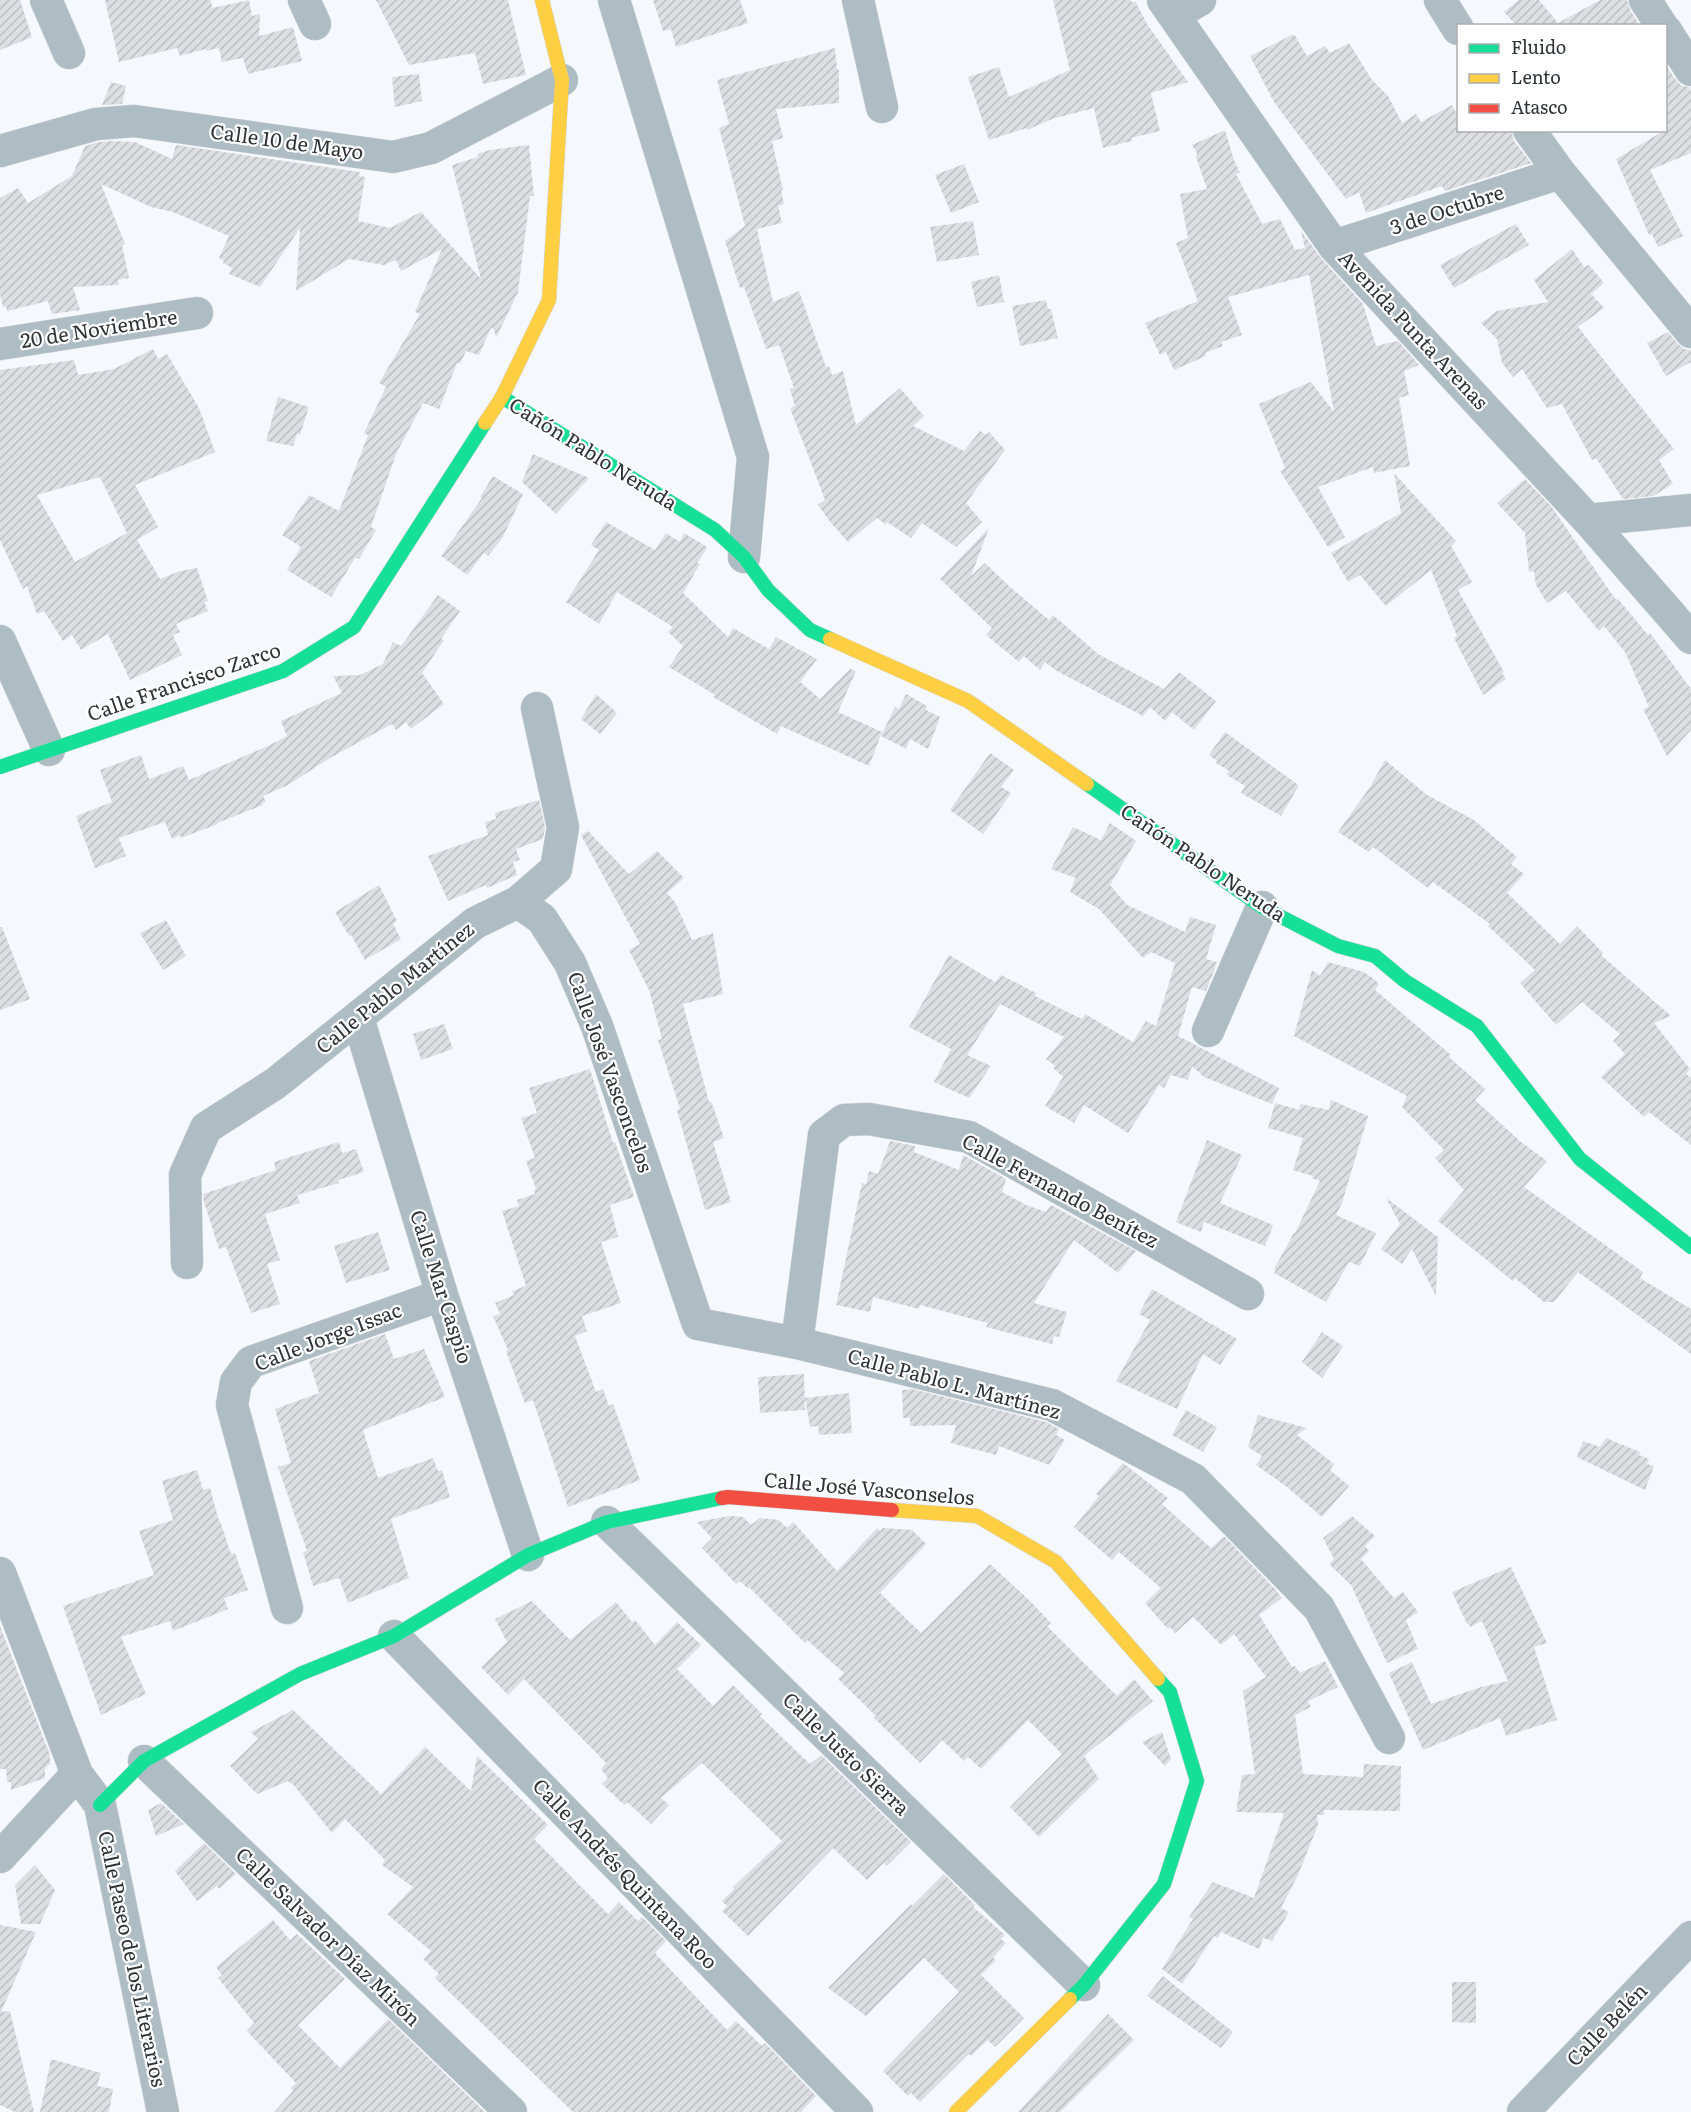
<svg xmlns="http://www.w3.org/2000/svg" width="1691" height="2112" font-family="Literata,serif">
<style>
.building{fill:url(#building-hatch);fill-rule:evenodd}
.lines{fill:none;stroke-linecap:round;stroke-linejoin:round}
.street-casing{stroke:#d2d4d8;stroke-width:33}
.fast-casing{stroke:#d2d4d8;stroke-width:15}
.slow-casing{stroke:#d2d4d8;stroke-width:15}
.jam-casing{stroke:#d2d4d8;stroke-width:15}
.street{stroke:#aebdc4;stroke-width:32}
.fast{stroke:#16e098;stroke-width:14}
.slow{stroke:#ffcf43;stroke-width:14}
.jam{stroke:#f24e42;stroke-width:14}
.labels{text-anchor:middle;stroke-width:4.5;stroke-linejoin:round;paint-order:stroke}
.street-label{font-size:20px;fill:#2e3136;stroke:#fff}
</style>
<defs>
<pattern id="building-hatch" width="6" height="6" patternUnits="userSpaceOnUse" patternTransform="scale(1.5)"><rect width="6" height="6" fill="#dddee2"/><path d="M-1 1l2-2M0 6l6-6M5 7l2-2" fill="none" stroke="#bebfc2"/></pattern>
</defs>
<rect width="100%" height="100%" fill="#f5f8fc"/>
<path class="building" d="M0,0h20l12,37 -32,13z
M105,0h106l1,8 37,-8 3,16 8,-2 -1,22 34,-9 9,34 -54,13 -5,-16 -21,4 -3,-14 -13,3v-2l-26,7 -3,-8 -58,14z
M376,0h132l18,75 -43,9 -8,-31 -66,12z
M653,0h87l8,23 -72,24 -5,-18 -8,2z
M1053,0h77l3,3 2,-2 12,23 41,58 -37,11 9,38 -29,7 1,3 -29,7 -9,-40 -42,11 -25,11v-2l-38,12 -21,-63 31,-10 10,30 61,-27z
M1519,0h20l19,23 42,-23h27l3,10 10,16h-123l-13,-14z
M1294,34l13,22 18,-10 5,7 19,-10 23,37 16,16 14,27 14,-9 5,8 31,-17 6,11v14h53l3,11 17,22 -86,28 -3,-5 -76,27 -7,-21 -13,7 -72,-97 -24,-46z
M835,48l2,21 2,1v33l-63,6 7,29 -11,3 11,49h-2l3,14 -6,2 4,17 -25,6 16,73 26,-11 27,76 3,-1 3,9 11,-4 13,54 44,-37 24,28 -11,10 51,25 16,-20 6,4 3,-3 16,18 -39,53 16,19 -26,25 -34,-24 -11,15 -24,-16 -1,3 -9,-7 -29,24 -17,-19 -13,-18 7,-5 -35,-92 5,-2 -5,-17 4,-1 -15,-43 -13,4 -22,-62 -4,1 -15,-47 20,-15 -26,-98 10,-4 -12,-44z
M1665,64l11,16 6,6 7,1 2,4v62l-41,17 33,66 -25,11 -6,-13 -3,1 -33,-76 49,-29z
M419,74l3,27 -27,6 -3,-30z
M111,82l15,4 -4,18 -20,1z
M1225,130l9,30 6,13 -4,1 26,50 18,-5 15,31 10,-2 -4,-17 20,27 42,46 13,42 22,-5 21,24 -15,6 5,24 -10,3 11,68 -36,7 -1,-6 -55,20 27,50 -17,10 -48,-76 5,-3 -26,-64 52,-22 23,30 -25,-137 -81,22 14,38 -21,7 2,4 -18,7 1,3 -32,14 -8,-18 -6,3 -15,-32 53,-22 -22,-58 12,-5 -8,-44 27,-5 -11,-32 1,-4 -5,-8z
M113,141l22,1 37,17 4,-14 184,27 -1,4 6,1 -7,44 32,7 31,-16 60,67 -29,-114 26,-8 -1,-3 13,-4 39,-5 5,51h-4l-12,96 -22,46 -2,-9 -3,-1 -12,27 -13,-4 -6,13 -3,-1 -18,46 -16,-6 -27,51 -25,73 5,3 -17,29 -4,-1 -24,39 -44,-27 14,-23 -19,-12 27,-40 30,16 29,-76 -4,-2 22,-46 -7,-4 41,-69 -5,-2 27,-63 -41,22 -5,-11 -12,5 -35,-6 -53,32 4,-63 -40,59 -31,-13 3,-6 -9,-5 1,-2 -5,-3 10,-22 -56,-24 -22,-5 -50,-23 24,60 -3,1 7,33 -11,2 1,5 -46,2 7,23 -28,4 -4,-13 -41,10 -1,-4h-3l-3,-13v-96l18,-10 10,15 44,-27 13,-30 14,-4z
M964,164l15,38 -28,11 -16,-38z
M973,221l6,34 -42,7 -7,-35z
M1516,224l13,21 -75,43 -14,-23z
M1572,249l12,18 5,-2 15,18 -13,11 13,14 -26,19 96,122 -15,11 14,24 -20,12 -30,3 -27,-41 -4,2 -30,-56 -15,4 -25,-39 -9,8 -11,-14 -5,-24 -16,-16 16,-12 51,-9 -14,-22z
M999,275l5,27 -27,5 -6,-25z
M1046,300l2,9h3l7,29 -38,8 -8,-40z
M1668,332l10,12 6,5 7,1v12l-25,14 -19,-33z
M153,349l5,10 9,-5 32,54 16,44 -80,33 23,42 -21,13 23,39 20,-8 17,-3 11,33 -4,1 4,9 -32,13 4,8 -7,3 9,20 -52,25 -22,-46 -27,16 -9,-15 -9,6 -19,-30 -7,3 -10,-28 -4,3 -23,-49v-170l74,-10 4,15 36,-6zM100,477l27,56 -52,29 -38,-67z
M278,397l31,10 -9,28 -3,-1 -4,12 -27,-5z
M533,454l56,24 -33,36 -34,-32z
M1394,473l62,68 -5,5 21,36 -14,8 46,82 -2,1 4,6 -23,16 -29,-57 3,-2 -26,-66 -45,36 -26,-31 -12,7 -17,-29 70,-40z
M493,476l30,18 -20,43 -15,19 -4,-3 -17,22 -26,-19 41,-58 -2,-1z
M1525,479l26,27 65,94 2,-1 30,36 2,-2 41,56v41l-24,26 -24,-47 6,-2 -24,-55 -21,-26 -5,5 -33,-40 -19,12 -11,-18 -2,-14 -5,1 -4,-39 -28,-30z
M606,522l49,28 11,-17 14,9 4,-9 20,12 3,3 -10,15 3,1 -17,29 45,44 5,-9 36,21 7,-12 41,22 -17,23 20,17 30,-30 6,2 -18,41 44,20 -13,34 -88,-40 -4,8 -64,-37 2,-2 -46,-28 14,-21 -15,-14 5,-5 -56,-35 -18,32 -33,-22 33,-52 -8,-5z
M989,528l-18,48 14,-13 25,24 39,33 4,-5 45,39 66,35 15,-17 37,29 -22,29 -22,-18 -7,9 -15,-14 -7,9 -88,-46 -10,-8 -5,8 -16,-14 -5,6 -33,-27 6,-7 -52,-49z
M438,595l22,16 -19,28 3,1 -22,33 22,31 -33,25 -5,-7 -10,8 -4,-6 -62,34 -42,27 -25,11 3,6 -4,1 1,2 -46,18 1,1 -37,14 -1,-3 -8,4 -7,-17 -46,16 7,18 -31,12 -19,-52 36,-14 -12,-32 41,-15 8,24 34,-13 6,14 81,-35 17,-9 -6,-15 61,-28 -9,-17 27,-1 23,-11 10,-22 8,4z
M596,694l21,19 -17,21 -19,-15z
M906,694l21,12 -1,4 14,7 -12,32 -18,-10 -4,10 -25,-13 14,-29 4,2z
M1225,732l72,52 1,3 -17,29 -40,-23 4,-7 -18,-11 2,-4 -13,-8 1,-2 -8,-6z
M990,753l24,17 -13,17 10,6 -28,41 -33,-24z
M1385,760l42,35 47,25 43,37 -6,7 13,10 -17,19 53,51 17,-18 26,27 -2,2 70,61 -17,7 36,46 -4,5 5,4v67l-42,-33 -5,5 -43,-40 24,-23 -12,-13 7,-7 -38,-32 -26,23 -36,-42 15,-13 -47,-44 2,-2 -57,-42 -5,6 -55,-41 -4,5 -31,-20 32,-45z
M539,800l6,27 -2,12 -27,10 4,11 -7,2 4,13 -30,13 -1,-3 -38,16 -20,-45 60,-21 -3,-13 11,-3 -1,-6z
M1110,823l26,18 -26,44 17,20 58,27 5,-15 26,8 -10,34 11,3 -3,9 -8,20 -14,-4 -14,49 101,52 -7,16 -68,-27 -12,-11 -4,14 -17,-5 -7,13 -5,-3 -31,48 -44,-28 -10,18 -29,-17 18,-29 -10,-9 2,-2 -9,-7 18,-22 -64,-33 -33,51 24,11 -22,32 -35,-16 17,-33 -42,-22 40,-72 46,27 6,-7 35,18 -1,3 47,23 3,-5 48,28 13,-21 10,5 19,-63 -24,-11 -8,6 -44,-49 -29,-17 4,-10 -1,-1h1l2,-3 -25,-9 22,-42 28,13z
M588,831l41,43 28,-23 27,27 -17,15 8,9 17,38 21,-7 10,61 -40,10 26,98 2,-1 13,37 -11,4 18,60 -26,8 -28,-100 3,-1 -22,-69 4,-1 -13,-49 -20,-40 11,-6 -59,-109z
M379,885l18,36 -4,3 8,15 -36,21 -14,-25 -2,1 -14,-24z
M166,920l20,36 -23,14 -23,-37z
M0,927h2l28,72 -30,11z
M1328,962l36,10 10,7 5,5 -4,6 76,65 -2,2 36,32 -10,11 46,42 26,19 -23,26 119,85 -3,6 51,31v45l-113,-82 -24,30h-10l-29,-24 -2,3 -75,-60 26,-31 -29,-32 9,-8 -42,-43 5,-11 -113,-60 18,-66 8,6z
M444,1024l9,25 -32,11 -8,-26z
M590,1069l23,74 2,-1 19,55 -24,8 8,32 -17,5 20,61 -39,13 5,15 -12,5 21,56 7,-3 6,17 4,-2 27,76 -72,27 -35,-107 -8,3 -19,-52 2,-1 -15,-34 7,-2 -5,-11 19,-8 -2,-4 14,-5 -24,-75 17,-5 -2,-6 18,-6 -1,-4 2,-1 -10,-28 9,-3 -14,-40 16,-5 -8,-25z
M1331,1100l37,16 -26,87 -6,12 40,18 -16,33 -11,-4 -23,40 -52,-29 2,-3 -2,-1 20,-36h1l25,-52 -8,-3 1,-2 -20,-6 10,-32 -35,-10 7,-25 24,7 1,-6 29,6z
M1207,1140l35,15 -22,48 53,22 -8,21 -61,-24 -3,10 -25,-10z
M890,1141l25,5 -1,6 45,18 4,-15 43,24 -4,13 24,13 20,7 5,-7 85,46 -18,22 -44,-33 -40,63 33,9 -8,25 -5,-1 -2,8 -66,-17 2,-4 -68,-18 -1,4 -46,-12 -3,15 -34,-7 26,-122 4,1 3,-13 9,3z
M339,1142l3,11 14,-4 8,23 -26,8 1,3 -42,12 3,8 -35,11 15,46 -13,4 13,40 -29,9 -25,-66 -7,2 -15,-47 -1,-8 73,-24 -2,-8z
M1386,1198l52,39 -2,59 -24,-47 -10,15 -21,-15 19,-25z
M378,1232l12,38 -44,13 -12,-37z
M1152,1289l85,50 -17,26 -17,-11 -26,55 -61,-28 34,-61 -11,-6z
M1322,1332l21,14 -21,32 -20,-16z
M385,1334l9,25 30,-10 21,48 -82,33 15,48 55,-20 5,13 4,-1 8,27 -59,22 18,59 -61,25 -9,-25 -26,8 -10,-34 4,-1 -29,-84 13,-4 -16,-54 44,-16 -10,-32z
M804,1374l1,36 -45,3 -2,-36z
M912,1389l134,33 13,7 -3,6 9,5 -16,25 -50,-19 -3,9 -45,-12 5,-18 -46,1v-8h-7l-1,-28z
M849,1393l3,40 -33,2 -1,-9 -8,1 -5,-29z
M1186,1410l31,17 -14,25 -31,-17z
M1258,1415l49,13 -10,7 37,29 -4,6 19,16 -27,31 -35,-30 -31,-22 6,-9 -14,-9z
M1606,1438l34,14 -1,3 10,4 -2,5 7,2 -9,24 -68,-33 6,-16 17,6z
M1123,1463l45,35 -6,6 49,44 13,-12 51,53 7,9 -23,17 33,52 3,-1 5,7 25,-12 13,26 -30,14 3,6 -16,8 8,59 60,3 1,-13 37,2 -1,45 -76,-1v5h-7l1,10 -20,50 -17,33 8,4 -17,29 -9,-3 -4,11 -38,-17 -3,6 -4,-2 -32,48 -20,-15 31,-50 -4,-2 24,-35 41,16 30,-85 -48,-1 6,-37 13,-1 -12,-83 23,-14 -32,-43 -13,11 -28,-28 -18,16 -5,-6 -2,2 -23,-26 16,-15 -42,-36 -7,8 -38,-33 25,-31 -3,-2z
M197,1470l6,20 7,-2 9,33h1l11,33 4,-1 13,37 -24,8 4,11 -55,22 -3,-10 -49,16 25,57 -45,21 -38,-109 91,-31 -15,-44 34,-11 -11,-39z
M729,1516l14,1 8,8 9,-7 19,2 8,8 6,-6 44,49 40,-43 3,3 3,-3 29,2 14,14 -46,49 41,40 69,-69 41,38 20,21 -4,3 70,70 17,-17 19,22 -69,55 15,23 -60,58 -29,-30 52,-53 -34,-34 -47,49 -13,-12 -4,4 -22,-21 -22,23 -46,-45 2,-2 -38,-37 6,-6 -37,-33 -2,3 -56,-56 -1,2 -8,-8 -4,3 -34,-36 10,-10 -15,-16z
M1352,1516l23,20 -10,10 4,5 -8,8 33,39 9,-6 15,20 -12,8 12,29 -31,14 -36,-78 -22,-21 5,-5 -11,-21z
M1511,1567l36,76 -13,4 23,73 -51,16 -6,-18 -77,32 -34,-77 23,-11 19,42 50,-17 27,-6 -26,-60 -12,6 -1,-3h-2l-15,-32z
M532,1601l38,39 46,-38 16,20 3,-2 20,25 22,-23 24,23 -24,24 36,37 20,-21 29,29 -2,2 50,48 11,-9 90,87 -24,24 -3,-3 -17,17 -34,-32 -85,88 -26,-25 5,-5 -5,-5 12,-12 -1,-2 49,-46 -80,-78 -41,35 8,7 -18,19 -24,-22 -3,3 -22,-21 6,-6 -7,-9 5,-6 -82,-84 -16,16 -27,-28 26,-25 -12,-23z
M0,1626l50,129v9l-5,4v10l-34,12v-8h-4l-1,-13h-6z
M293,1710l88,84 44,-47 46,44 6,-35 71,69 -14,14 74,75 11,-12 19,19 4,-4 24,24 -11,12 72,77 9,-9 26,25 3,-3 51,53 -15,16h-228l-138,-134 4,-4 -16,-15 8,-8 -44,-37 26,-27 -31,-22 3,-5 -40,-41 -13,14 -40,-50 -1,1 -3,-3 -31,13 -27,-28 28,-27 -7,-7z
M1162,1732l9,27 -6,7 -23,-24z
M161,1803l23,21 -28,12 -8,-26z
M204,1843l32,31 -17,15 -2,-3 -20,15 -22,-30z
M35,1865l20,25 -15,34h-19l-6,-39z
M944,1874l31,31 -2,2 32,28 -4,4 5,4 -13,15 3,2 -15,15 43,43 -29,29 -7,-7 -17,16 -2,-2 -49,48 -9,-9 -3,3 -25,-25 76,-79 -35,-34 -58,58 -38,-28 83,-84 1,2z
M273,1920l17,20 7,-6 48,45 -47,46 42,43 48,-49 97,93h-211l19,-21 -2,-3 5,-5 -49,-52 7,-8 -36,-45 4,-3 -6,-8z
M0,1925l36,7 -35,80 9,-1 24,101h-19l-15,-7z
M1163,1976l70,56 -12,16 -74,-52z
M1452,1982h24v41l-24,-1z
M1108,2014l26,26 -74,72h-42z
M51,2059l50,14 -4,13 16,3 -4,23h-69z"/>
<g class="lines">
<g class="street-casing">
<path id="street" d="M46,0l23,53
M304,0l11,24
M614,0l139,457 -9,100
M858,0l24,107
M1163,0l171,246 254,274 103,118
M1440,0l18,29
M1645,0l17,26
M1174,15l26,-15
M1666,31l25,39
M1529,130l31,43 131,159
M0,151l96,-27 38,-3 259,36 38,-9 131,-68
M1334,246l226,-73
M0,344l197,-31
M1588,520l103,-10
M0,641l49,109
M518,902l24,17 28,44 27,63 101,298 99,19 255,62 141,74 126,129 70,130
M358,1018l84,277 86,260
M1208,1031l54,-124
M187,1263l-2,-88 21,-47 70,-45 199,-160 43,-21 38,-33 7,-42 -26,-119
M797,1343l27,-208 20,-15 25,-1 100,18 279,157
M607,1522l477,463
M0,1573l77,201 23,31 63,307
M287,1608l-55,-203 4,-23 15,-20 191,-67
M394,1636l463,476
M144,1761l367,351
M0,1857l77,-83
M1523,2112l168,-175"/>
</g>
<g class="fast-casing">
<path id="fast" d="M502,397l213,133 29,27 24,33 42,40 20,9
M0,767l283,-96 71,-44 131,-204
M1087,784l175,123 76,39 37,10 30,25 72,45 103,133 111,88
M100,1805l44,-44 156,-87 94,-38 134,-81 79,-33 115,-24
M1070,1999l14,-14 80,-101 33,-103 -27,-89 -12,-13"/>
</g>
<g class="slow-casing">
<path id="slow" d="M485,423l17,-26 47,-97 13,-220 -20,-80
M830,639l138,62 119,83
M892,1510l85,6 79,46 102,117
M956,2112l114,-113"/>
</g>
<g class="jam-casing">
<path id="jam" d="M722,1498l6,-1 164,13"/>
</g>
<use href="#street" class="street"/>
<use href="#fast" class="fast"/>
<use href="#slow" class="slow"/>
<use href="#jam" class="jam"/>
</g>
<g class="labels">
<g class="street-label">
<text transform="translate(287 142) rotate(8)" y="7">Calle 10 de Mayo</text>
<text transform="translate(1447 210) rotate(-18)" y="7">3 de Octubre</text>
<text transform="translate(99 329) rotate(-9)" y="7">20 de Noviembre</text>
<text transform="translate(1413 330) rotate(47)" y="7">Avenida Punta Arenas</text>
<text transform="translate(593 454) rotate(32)" y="7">Cañón Pablo Neruda</text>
<text transform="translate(184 682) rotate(-19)" y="7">Calle Francisco Zarco</text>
<text transform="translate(1203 863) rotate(34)" y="7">Cañón Pablo Neruda</text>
<text transform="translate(395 988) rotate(-39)" y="7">Calle Pablo Martínez</text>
<text transform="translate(610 1072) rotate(70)" y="7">Calle José Vasconcelos</text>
<text transform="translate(1060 1191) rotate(28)" y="7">Calle Fernando Benítez</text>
<text transform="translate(441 1287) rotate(72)" y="7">Calle Mar Caspio</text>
<text transform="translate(328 1337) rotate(-21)" y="7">Calle Jorge Issac</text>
<text transform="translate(954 1384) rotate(15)" y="7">Calle Pablo L. Martínez</text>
<text transform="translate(869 1489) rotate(5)" y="7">Calle José Vasconselos</text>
<text transform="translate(846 1754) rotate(44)" y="7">Calle Justo Sierra</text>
<text transform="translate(625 1874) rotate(46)" y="7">Calle Andrés Quintana Roo</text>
<text transform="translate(328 1937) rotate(44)" y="7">Calle Salvador Díaz Mirón</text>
<text transform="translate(132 1959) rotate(78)" y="7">Calle Paseo de los Literarios</text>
<text transform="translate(1607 2025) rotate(-46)" y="7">Calle Belén</text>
</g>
</g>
<rect x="1457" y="24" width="210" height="108" fill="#ffffff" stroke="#abadaf" stroke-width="1.5"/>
<rect x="1469" y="44" width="30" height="9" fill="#16e098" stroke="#abadaf" stroke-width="1.5"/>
<text x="1511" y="54" font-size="18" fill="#2e3136">Fluido</text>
<rect x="1469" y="74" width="30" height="9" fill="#ffcf43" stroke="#abadaf" stroke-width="1.5"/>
<text x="1511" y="84" font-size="18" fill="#2e3136">Lento</text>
<rect x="1469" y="104" width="30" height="9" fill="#f24e42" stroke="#abadaf" stroke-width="1.5"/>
<text x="1511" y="114" font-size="18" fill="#2e3136">Atasco</text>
</svg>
